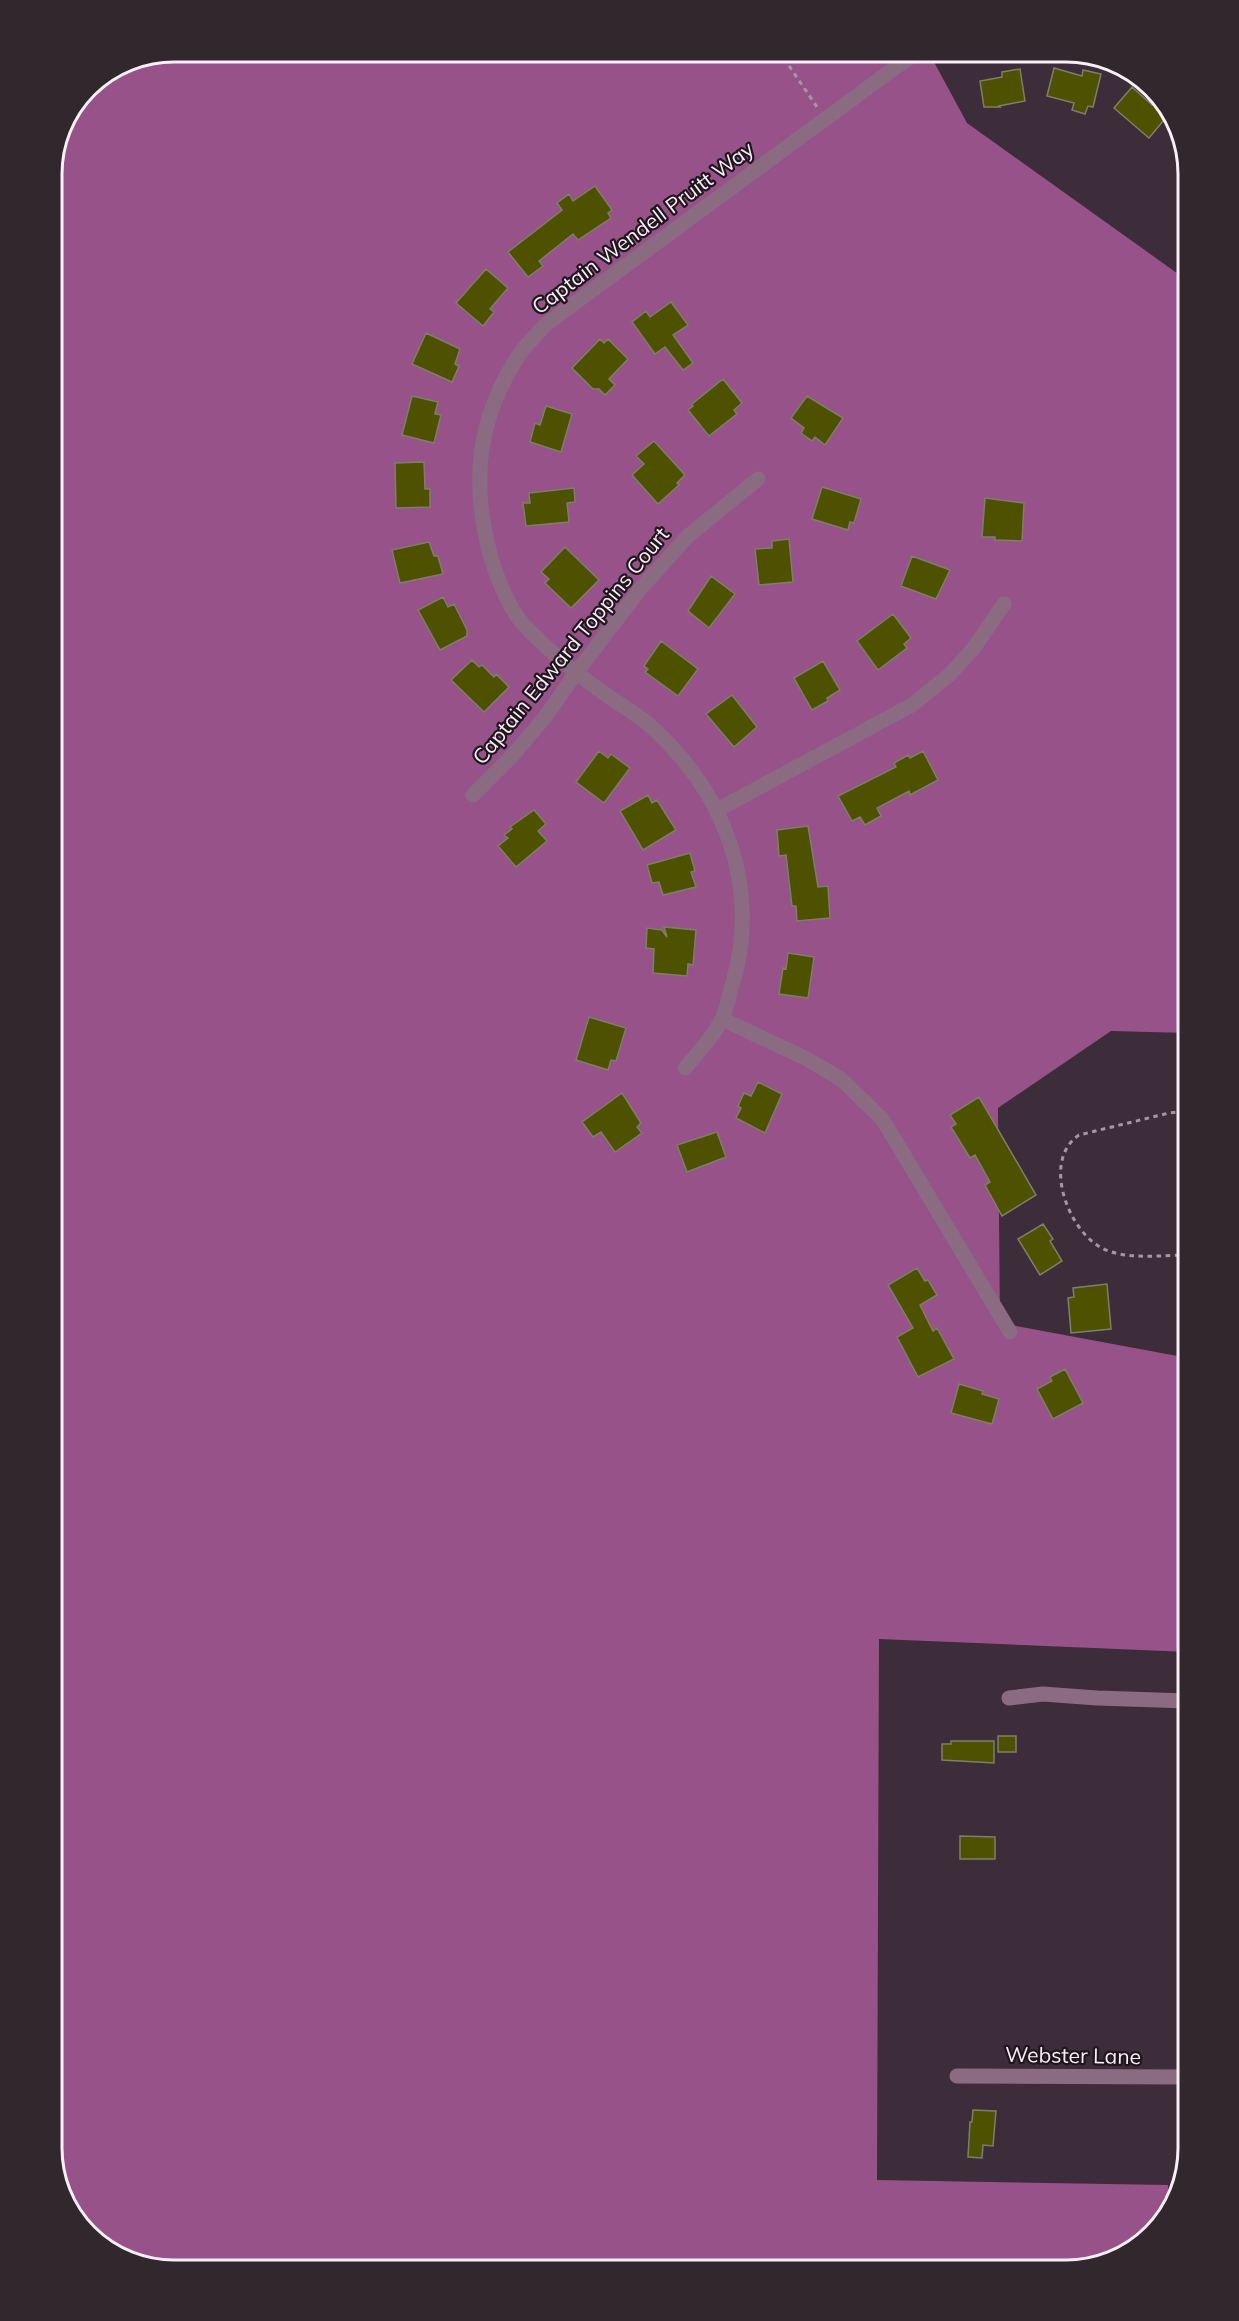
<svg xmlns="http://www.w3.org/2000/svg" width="1239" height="2321" font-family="Mulish,sans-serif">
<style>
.forest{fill:#975289}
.building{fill:#4e5100;stroke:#7d7f69;stroke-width:1.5}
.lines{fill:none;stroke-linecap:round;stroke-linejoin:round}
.path{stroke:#a597a1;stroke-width:3;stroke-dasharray:4.5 4.5;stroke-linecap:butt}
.minor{stroke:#8a6b82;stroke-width:15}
.labels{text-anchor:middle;stroke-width:4.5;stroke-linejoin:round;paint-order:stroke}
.street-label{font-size:21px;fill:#faeff7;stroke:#1f171d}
.rim{fill:none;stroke:#faeff7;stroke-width:3}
</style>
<rect width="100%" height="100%" fill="#3d2c39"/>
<path class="forest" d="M173,51h755l39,72 221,158v752l-77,-2 -113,77 2,215 188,35v294l-309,-13 -2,541 291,5 1,25 -2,6 -54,45 -47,9h-901l-60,-21 -45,-54 -9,-47v-1983l12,-46 24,-32 40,-27z"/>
<path class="building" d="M1054,68l28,8 1,-6 18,4 -8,33 -5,-1 -3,8 -13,-4 2,-7 -27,-7z
M1020,69l5,32 -26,5 1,1h-16l-4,-26 22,-4v-5z
M1132,87l20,18 4,-5 13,14 -20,24 -35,-30z
M595,186l17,24 -4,3 3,5 -33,22 -5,-6 -34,27 4,5 -15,11 -20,-25 54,-42 -5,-7 12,-9 4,7z
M486,269l22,19 -18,21 4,3 -11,14 -27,-23z
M671,302l17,23 -15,10 20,28 -10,7 -18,-23 -10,7 -23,-32 14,-11 4,6z
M426,333l34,16 -5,15 4,2 -7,16 -40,-18z
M600,339l4,4 4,-4 20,20 -19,20 6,6 -10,10 -6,-6h-6l-21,-21z
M723,379l19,24 -8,7 3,4 -28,22 -21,-26 5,-4 -1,-2z
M412,396l26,6 -3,12 6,1 -7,28 -32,-8z
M807,396l36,22 -18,27 -10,-8 -3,4 -11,-8 3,-5 -13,-10z
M546,406l26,8 -11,38 -31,-10 5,-19 5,2z
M654,441l31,34 -8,8 2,2 -21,19 -26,-29 12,-11 -8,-8z
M424,462l1,27h5v18l-34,1 -1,-45z
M822,487l39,12 -7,24 -4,-1 -2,8 -36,-11z
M574,488l1,14 -8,1 2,19 -43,4 -3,-23h7l-1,-10z
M985,498l39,5 -2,38 -27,-1v-3h-13z
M789,539l4,43 -34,3 -4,-36 17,-1v-7z
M429,542l5,14h4l5,18 -43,9 -8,-33z
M565,547l34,33 -28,28 -26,-25 4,-4 -8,-7z
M912,556l38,14 -14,29 -35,-13z
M711,576l24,18 -26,34 -21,-17z
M443,597l5,10 6,-3 13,26v6l-27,14 -22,-40z
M893,614l18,24 -7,6 3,4 -29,22 -21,-29z
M661,641l37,28 -20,27 -33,-24 3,-3 -4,-3z
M472,660l7,7 3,-2 12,12 2,-3 13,13 -25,25 -33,-32z
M823,661l17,29 -13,8 1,3 -16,9 -18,-32z
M732,695l25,32 -23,20 -28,-33z
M599,751l9,7 3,-4 19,14 -26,35 -28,-21z
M923,751l15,29 -28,15 -1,-4 -32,17 4,8 -16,9 -5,-8 -8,4 -14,-25 58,-29 -2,-4 14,-8 2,3z
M648,795l4,8 5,-3 19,30 -33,20 -23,-39z
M534,810l12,14 -8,7 9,10 -31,26 -18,-21 10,-8 -4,-3 8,-6 -2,-2z
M808,826l10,61 10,-1 2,32 -33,3 -1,-15h-4l-6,-51 -7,1 -2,-26z
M690,853l5,18 -4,1 5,15 -33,8 -4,-13 -7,1 -5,-18z
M664,927l32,3 -3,35 -5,-1 -1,12 -34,-3 1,-24 -8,-1 1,-20 15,2 5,7z
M788,953l26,4 -6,41 -29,-4 4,-26 3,1z
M589,1017l37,11 -10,33 -5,-1 -3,10 -32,-10z
M758,1082l24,12 -17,39 -29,-15 5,-10 -3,-2 6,-13 7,3z
M622,1093l19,30 -4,4 5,6 -27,19 -14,-20 -8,5 -11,-15z
M979,1097l57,98 -34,21 -17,-31 5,-3 -15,-27 -5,3 -19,-31 5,-3 -6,-9z
M717,1132l9,25 -39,15 -10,-27z
M1043,1224l10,15 -3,2 12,20 -22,14 -22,-36z
M917,1268l8,13 3,-1 9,15 -17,10 13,26 4,-3 17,31 -36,18 -21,-40 16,-9 -25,-43z
M1107,1284l4,45 -40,4 -3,-35 6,-1 -1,-9z
M1065,1369l18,34 -30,16 -16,-30 15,-8 -2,-4z
M959,1384l24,7 -1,3 17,5 -7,25 -41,-11z
M998,1736h18v16h-18z
M951,1741h43v22l-52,-3v-16h9z
M960,1836l35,1v22h-35z
M973,2110l23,1 -3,35 -10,-1 -1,13 -14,-1 2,-35h2z"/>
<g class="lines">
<path class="path" d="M779,51l38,56
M1188,1255c-27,0 -63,6 -88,-8 -33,-19 -58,-87 -21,-112l90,-22 19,-2"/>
<path class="minor" d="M473,795l40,-40 32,-38 31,-44 65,-85 47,-52 70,-57
M717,810l195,-105 37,-30 24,-26 31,-45
M722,1019l85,40 34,20 42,41 127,212
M685,1068c13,-15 27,-30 36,-47 6,-12 8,-27 12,-39 27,-94 -7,-185 -77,-251 -14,-14 -34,-25 -51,-37 -29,-21 -58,-44 -82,-70 -15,-17 -29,-53 -34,-74 -18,-71 -11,-133 30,-195 7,-11 18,-20 26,-30l351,-258 24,-16
M1009,1698l34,-4 54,4 91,3
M957,2076l231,1"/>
</g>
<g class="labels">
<g class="street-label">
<text transform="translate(643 228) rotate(-37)" y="7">Captain Wendell Pruitt Way</text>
<text transform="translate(571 646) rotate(-51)" y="7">Captain Edward Toppins Court</text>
<text transform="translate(1073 2056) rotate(1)" y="7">Webster Lane</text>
</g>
</g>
<path d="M0 0H1239V2321H0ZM174 62H1066A112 112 0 0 1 1178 174V2148A112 112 0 0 1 1066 2260H174A112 112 0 0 1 62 2148V174A112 112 0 0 1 174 62Z" fill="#31282e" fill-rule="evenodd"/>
<path class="rim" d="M174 62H1066A112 112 0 0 1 1178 174V2148A112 112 0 0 1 1066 2260H174A112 112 0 0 1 62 2148V174A112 112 0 0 1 174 62Z"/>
</svg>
